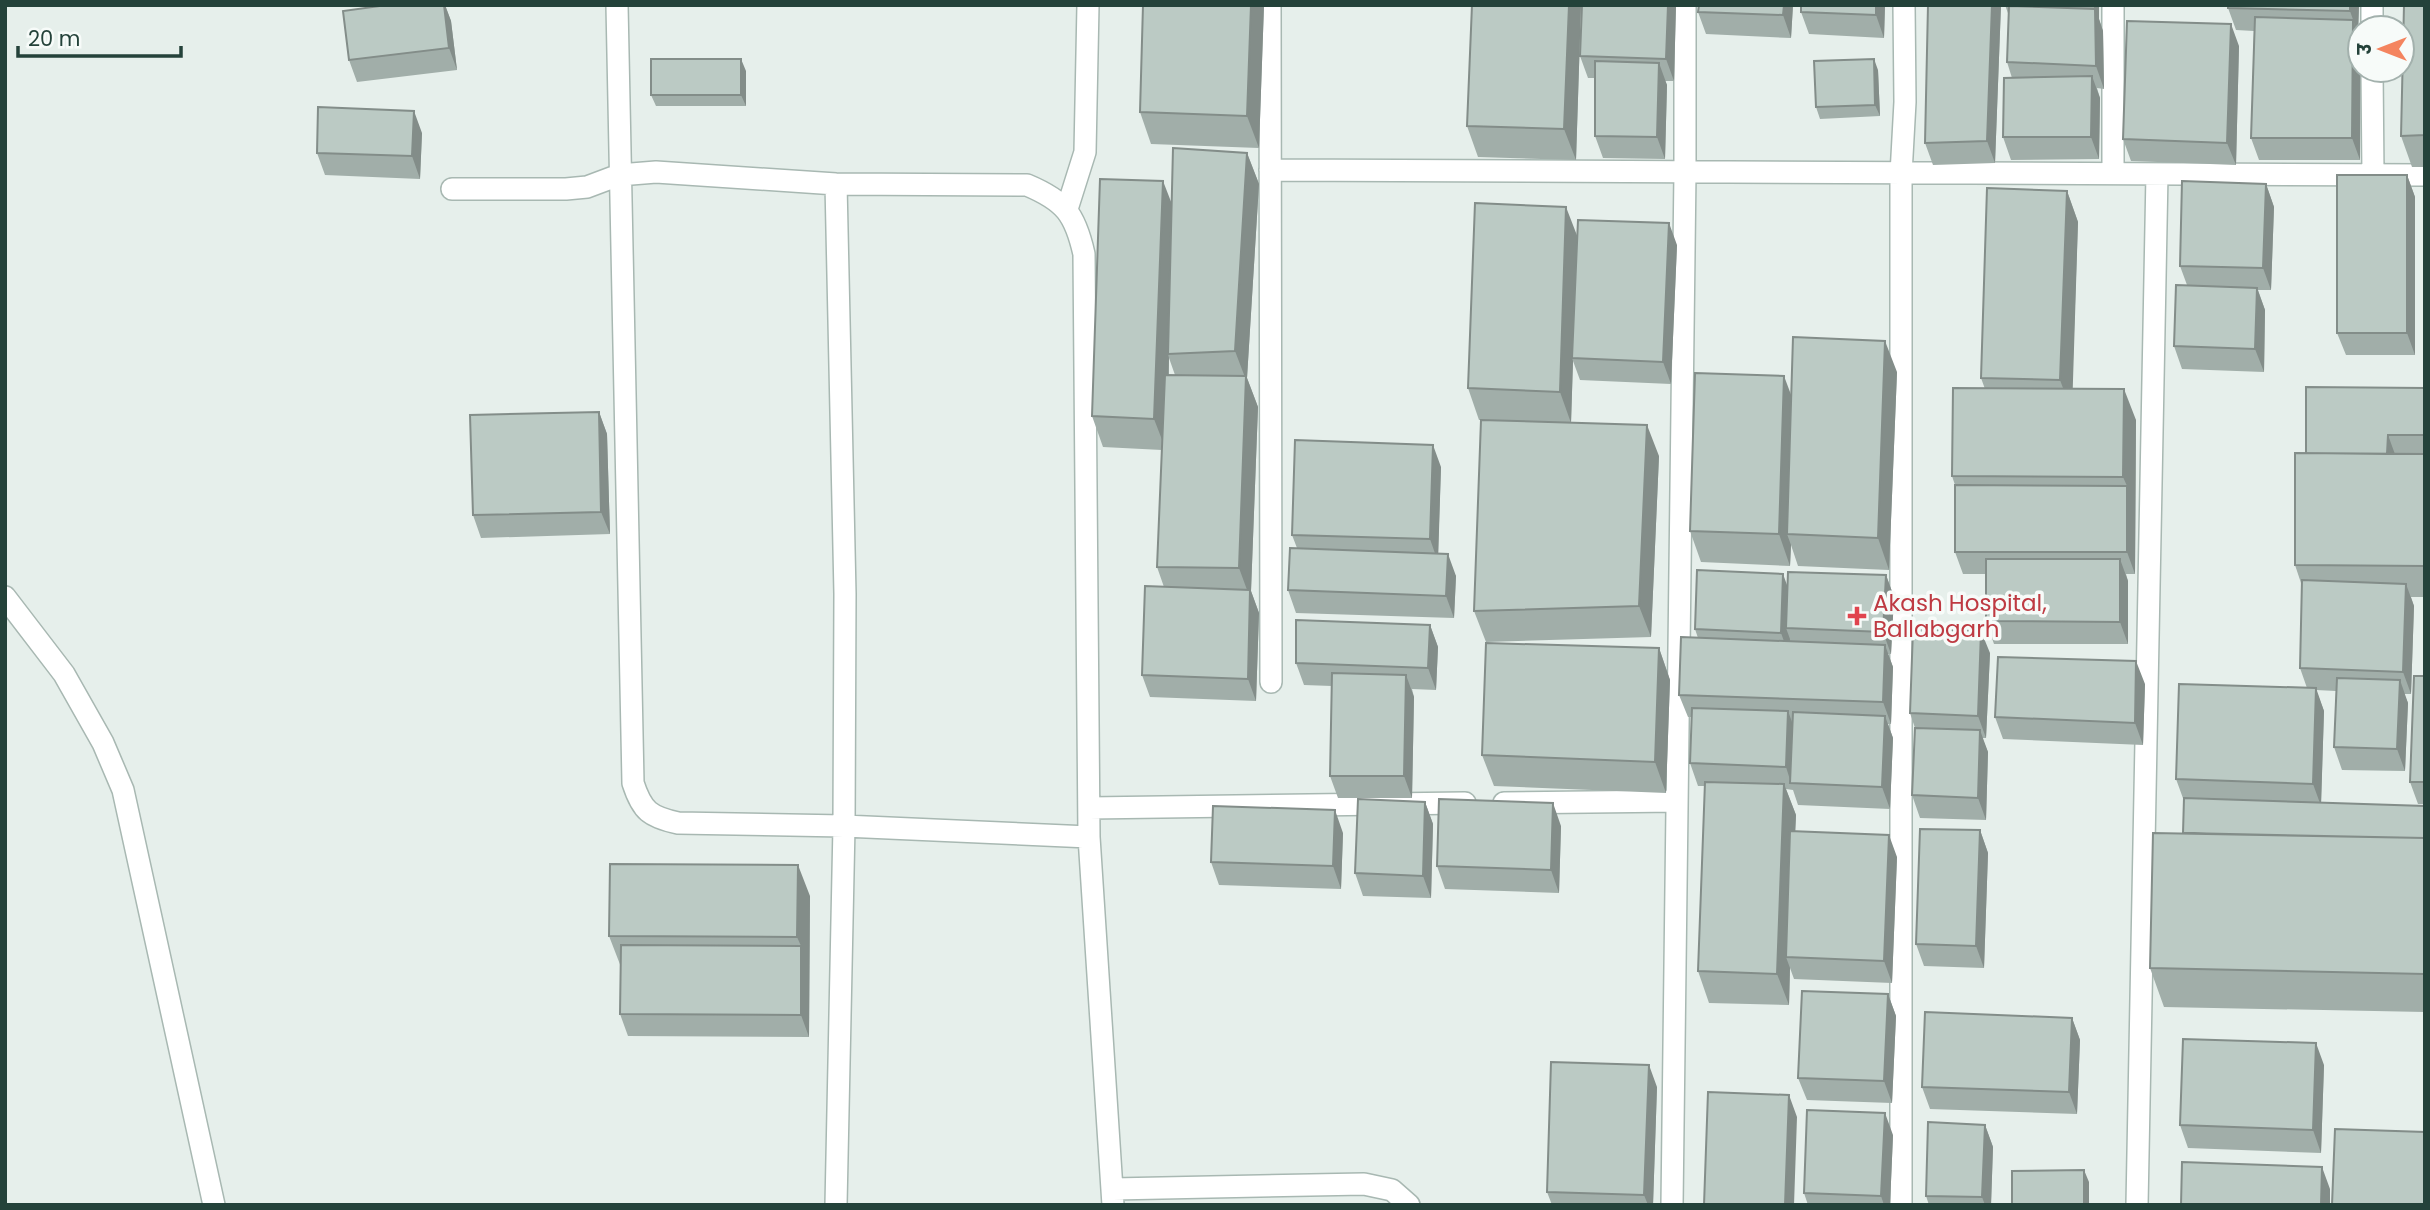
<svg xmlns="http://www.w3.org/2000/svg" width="2430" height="1210" font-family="Poppins,'Noto Sans Devanagari',sans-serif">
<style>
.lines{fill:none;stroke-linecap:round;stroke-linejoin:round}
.street-casing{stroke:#a8b8b2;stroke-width:24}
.street{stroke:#fff;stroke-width:21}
.wall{fill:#a1aea9;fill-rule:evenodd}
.shaded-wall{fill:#838d89}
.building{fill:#bbcac4;stroke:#838d89;stroke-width:2}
.health-dot{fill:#e0444e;stroke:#f7fbf9;stroke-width:2.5}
.labels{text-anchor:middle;stroke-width:7;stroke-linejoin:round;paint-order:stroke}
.health-label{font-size:23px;fill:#be3a42;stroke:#f7fbf9;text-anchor:start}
</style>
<rect width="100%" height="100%" fill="#e6efeb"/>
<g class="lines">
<g class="street-casing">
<path id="street" d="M617,5l16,778c9,28 17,34 45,40l166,3 245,11
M1270,5l1,677
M2113,5v168
M2372,5v23
M2372,70l1,105
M1270,170l1155,5
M836,184l9,410 -1,232 -8,379
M452,189h114l21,-2 32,-12 37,-3 180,12 191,1c38,16 48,29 57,69l5,583 24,368
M1067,209l18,-57 3,-147
M5,597l59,77 39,69 20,47 91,415
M1504,803l173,-2
M1089,808l376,-5
M1113,1189l251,-5 28,6 17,15
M1672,1205l13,-1033v-167
M1901,1205v-1031l4,-72 -1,-97
M2137,1205l20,-1031"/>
</g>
<use href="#street" class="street"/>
</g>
<path class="wall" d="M387,5h58l6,16 6,49 -100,12 -8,-22z
M1143,5h121l-5,143 -108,-4 -11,-32z
M1472,5h109l-5,155 -98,-3 -11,-31z
M1582,5h94l-2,76h-9l2,4 -2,74 -62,-1 -8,-22v-58h-7l-8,-22z
M1793,5l-2,33 -85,-4 -8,-22z
M1885,5l-1,33 -75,-4 -8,-22z
M2001,5l-6,158 -62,2 -8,-22z
M2005,5h94v14l4,12 1,58 -7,-1 3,10 -1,61 -88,1 -8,-23 9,-59 -5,-16 2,-46z
M2359,5l-1,29 2,6 1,30 -1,90h-101l-8,-22 3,-107 -18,-1 -8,-22z
M2425,5v162h-13l-11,-31 3,-130 -2,-1z
M2239,46l-3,119 -105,-4 -8,-22z
M1878,70l2,46 -60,3 -4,-12z
M746,71v35h-90l-5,-11z
M422,133l-2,46 -95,-4 -8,-22z
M1247,153l12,31 -12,194 11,29 -7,184 8,22 -3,88 -106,-4 -8,-22 22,-88 -7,-20 5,-117 -59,-3 -11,-31zM1169,358l6,17h-6z
M2407,175l8,22v158h-69l-9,-22z
M2266,184l8,23 -3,83h-13l7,20 -1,62 -82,-3 -8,-23 13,-61 -7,-19z
M2067,191l11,31 -6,167 64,31 -1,154h-9l2,7v63h-134l-8,-23v-47h-23l-8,-22v-67l-3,-9 33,-87 -4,-11z
M1577,236l100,9 -6,139 -91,-4 -7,-19 -2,62 -92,-3 -11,-32z
M1897,372l-8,198 -91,-4 -7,-21 -1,21 -89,-4 -11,-31 102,-135z
M2425,388v209h-14l3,9 -3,88h-7l4,9 -3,68 -63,-1 -8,-23 2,-56 -20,-1 8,21 -3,92 104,3v206l-261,-5 -14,-39 33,-135 1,-32 -8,-22 131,-91 -7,-20 2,-82 -7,-21 11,-112z
M599,412l8,22 3,100 -129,4 -8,-23z
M1659,456l-8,181 -165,5 -12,-31z
M1441,467l-3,86 18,23 -2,42 -158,-5 -8,-23 9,-42 -5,-13z
M1886,575l8,22 -3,57h-3l5,13 -2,57h-3l5,14 -3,71 -92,-4 -5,-15 -7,-1 10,26 -1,16 102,26 -5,126 -98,-4 -4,-11 -1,37 -80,-2 -11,-32 7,-185h-7l-8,-23 2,-46h-4l-9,-22 19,-57 -3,-9 92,-44z
M1430,625l8,22 -2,43 -24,-1 2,8 -2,101h-74l-8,-22 2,-90 -28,-1 -8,-22z
M1659,648l11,32 -4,113 -172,-7 -12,-31z
M1990,653l-4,85h-4l6,14 -2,68 -66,-2 -8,-23 3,-67 -5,-15z
M2425,676v128h-7l-8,-22z
M2145,684l-2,61 -140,-6 -8,-22z
M1425,802l8,22 -2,74 -68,-2 -8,-23z
M1561,826l-2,67 -114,-4 -8,-23z
M1980,830l8,23 -4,115 -60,-2 -8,-22z
M1343,833l-2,56 -122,-4 -8,-23z
M810,896l-1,141 -181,-1 -8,-22 1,-47 -12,-31z
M1888,994l8,22 -4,87 -85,-3 -9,-22z
M2072,1018l8,22 -3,74 -147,-5 -8,-22z
M2324,1065l-3,88 -133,-5 -8,-23z
M1657,1087l-4,118h-101l-5,-13z
M1985,1125l8,22 -2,58h-62l-3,-9z
M1893,1135l-3,70h-82l-4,-12z"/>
<path class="shaded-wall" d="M444,5h1l6,16 6,49 -8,-22z
M1251,5h13l-5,143 -12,-32z
M1569,5h12l-5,155 -12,-31z
M1668,5h8l-2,76 -8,-22z
M1784,5h9l-2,33 -8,-23z
M1876,5h9l-1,33 -8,-23z
M1992,5h9l-6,158 -8,-22z
M2093,5h6v14l4,12 1,58 -8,-23 -1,-56z
M2350,5h9l-1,29 -8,-23z
M2353,20l7,20v120l-8,-22z
M2231,24l8,22 -3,119 -9,-22z
M741,59l5,12v35l-5,-11z
M1874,59l4,11 2,46 -5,-11z
M1659,63l8,22 -2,74 -8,-22z
M2092,76l8,22 -1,61 -8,-22z
M414,111l8,22 -2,46 -8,-23z
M1247,153l12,31 -12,194 11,29 -7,184 8,22 -3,88 -8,-22 2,-81 -11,-30 7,-188 -11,-29z
M2407,175l8,22v158l-8,-22z
M1163,181l12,31 -7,142 1,4 -3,92 -12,-31z
M2266,184l8,23 -3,83 -8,-22z
M2067,191l11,31 -6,190 -12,-32z
M1566,207l12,31 -6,120 1,3 -2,62 -11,-31z
M1669,223l8,22 -6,139 -8,-22z
M2257,288l8,22 -1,62 -9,-23z
M1885,341l12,31 -8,198 -11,-32z
M1784,376l12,32 -9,126 4,11 -1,21 -11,-32z
M2124,389l12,31 -1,154 -8,-22v-66l-4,-9z
M599,412l8,22 3,100 -9,-22z
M1647,425l12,31 -8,181 -12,-31z
M2388,435l8,22 -9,6z
M1433,445l8,22 -3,95 -8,-23z
M1448,554l8,22 -2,42 -8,-22z
M2120,559l8,22v63l-8,-22z
M1783,574l8,22 -5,32 4,11 -1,16 -8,-22z
M1886,575l8,22 -3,57 -8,-22z
M2406,584l8,22 -3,88 -8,-22z
M1430,625l8,22 -2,43 -8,-22z
M1981,631l9,22 -4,85 -8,-22z
M1885,645l8,22 -2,57 -8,-22z
M1659,648l11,32 -4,113 -11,-31z
M2136,661l9,23 -2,61 -8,-22z
M1406,675l8,22 -2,101 -8,-22z
M2400,680l8,23 -3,68 -8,-22z
M2316,688l8,23 -3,95 -8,-22z
M1788,711l8,22 -5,50 -5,-16z
M1885,716l8,22 -3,71 -8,-22z
M1980,730l8,22 -2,68 -8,-22z
M1784,784l12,31 -6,142h-4l4,11 -1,37 -12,-31z
M1425,802l8,22 -2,74 -8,-22z
M1553,803l8,23 -2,67 -8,-23z
M1335,810l8,23 -2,56 -8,-23z
M1980,830l8,23 -4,115 -8,-22z
M1889,835l8,22 -5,126 -8,-22z
M798,865l12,31 -1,141 -8,-22v-69l-4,-9z
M1888,994l8,22 -4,87 -8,-22z
M2072,1018l8,22 -3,74 -8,-22z
M2316,1043l8,22 -3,88 -8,-23z
M1649,1065l8,22 -4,118h-5l-4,-10z
M1789,1095l8,22 -3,88h-9z
M1885,1113l8,22 -3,70h-6l-3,-9z
M1985,1125l8,22 -2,58h-6l-3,-8z
M2322,1167l8,22v16h-9z
M2084,1170l5,12v23h-5z"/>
<path class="building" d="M387,5h57l5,43 -100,12 -6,-49z
M1143,5h108l-4,111 -107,-4z
M1472,5h97l-5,124 -97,-3z
M1582,5h86l-2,54 -86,-3z
M1699,5h85l-1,10 -85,-3z
M1801,5h75v10l-75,-3z
M1928,5h64l-5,136 -62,2z
M2228,5h122v6l-122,-3z
M2404,5h21v130l-24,1z
M2009,6l86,3 1,57 -89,-4z
M2255,17l98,3 -1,118h-101z
M2127,21l104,3 -4,119 -104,-4z
M651,59h90v36h-90z
M1874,59l1,46 -59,2 -2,-46z
M1595,61l64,2 -2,74 -62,-1z
M2092,76l-1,61h-88l1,-59z
M318,107l96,4 -2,45 -95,-3z
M1173,148l74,5 -12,198 -67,3z
M2337,175h70v158h-70z
M1100,179l63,2 -9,238 -62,-3z
M2182,181l84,3 -3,84 -83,-2z
M1987,188l80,3 -7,189 -79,-2z
M1475,203l91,4 -6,185 -92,-4z
M1578,220l91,3 -6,139 -91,-4z
M2176,285l81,3 -2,61 -81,-3z
M1793,337l92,4 -7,197 -91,-4z
M1695,373l89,3 -5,158 -89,-3z
M1165,375l81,1 -7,192 -82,-1z
M2306,387l119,1v47h-37l-1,19 -81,-1z
M1953,388l171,1 -1,88 -171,-1z
M599,412l2,100 -128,3 -3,-100z
M1481,420l166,5 -8,181 -165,5z
M1295,440l138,5 -3,94 -138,-4z
M2295,453l130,1v112l-130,-1z
M1955,485l172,1v66h-172z
M1290,548l158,6 -2,42 -158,-6z
M1986,559h134v63l-134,-1z
M1697,570l86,4 -2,59 -86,-4z
M1788,572l98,3 -3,57 -97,-4z
M2302,580l104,4 -3,88 -103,-4z
M1145,586l105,4 -2,89 -106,-4z
M1296,620l134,5 -2,43 -132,-5z
M1913,629l68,2 -3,85 -68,-3z
M1681,637l204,8 -2,57 -204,-7z
M1486,643l173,5 -4,114 -173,-7z
M1998,657l138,4 -1,62 -140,-6z
M1332,673l74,2 -2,101h-74z
M2414,676h11v106h-15z
M2337,678l63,2 -3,69 -63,-2z
M2179,684l137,4 -3,96 -137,-5z
M1692,708l96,3 -2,56 -96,-4z
M1793,712l92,4 -3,71 -92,-4z
M1915,728l65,2 -2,68 -66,-3z
M1705,782l79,2 -7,190 -79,-3z
M2184,798l241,8v32l-242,-5z
M1358,799l67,3 -2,74 -68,-3z
M1439,799l114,4 -2,67 -114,-4z
M1213,806l122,4 -2,56 -122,-4z
M1920,829l60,1 -4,116 -60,-2z
M1790,831l99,4 -5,126 -98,-4z
M2153,833l272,5v136l-275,-6z
M610,864l188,1 -1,72 -188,-1z
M621,945l180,1v69l-181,-1z
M1802,991l86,3 -4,87 -86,-3z
M1925,1012l147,6 -3,74 -147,-5z
M2183,1039l133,4 -3,87 -133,-5z
M1551,1062l98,3 -5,130 -97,-3z
M1708,1092l81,3 -4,110h-81z
M1807,1110l78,3 -4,83 -77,-3z
M1928,1122l57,3 -3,72 -56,-1z
M2335,1129l90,3v73h-93z
M2182,1162l140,5 -1,38h-140z
M2084,1170v35h-72v-34z"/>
<path class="health-dot" d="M1853.5 605.5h7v7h7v7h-7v7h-7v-7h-7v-7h7z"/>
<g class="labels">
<g class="health-label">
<text x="1873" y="611">Akash Hospital,<tspan x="1873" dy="26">Ballabgarh</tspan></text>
</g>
</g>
<rect width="2430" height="1210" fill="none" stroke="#24423a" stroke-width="14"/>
<g transform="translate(2381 49) rotate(270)"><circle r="33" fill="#f7fbf9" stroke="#a3b1ad" stroke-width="2"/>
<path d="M0-5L12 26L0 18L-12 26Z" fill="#f4845f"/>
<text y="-10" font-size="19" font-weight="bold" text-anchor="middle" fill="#24423a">उ</text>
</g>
<path d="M18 46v10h163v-10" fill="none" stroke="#24423a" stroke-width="3.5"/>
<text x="28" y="46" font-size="21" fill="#24423a" stroke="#f7fbf9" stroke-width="5" paint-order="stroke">20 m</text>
</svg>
